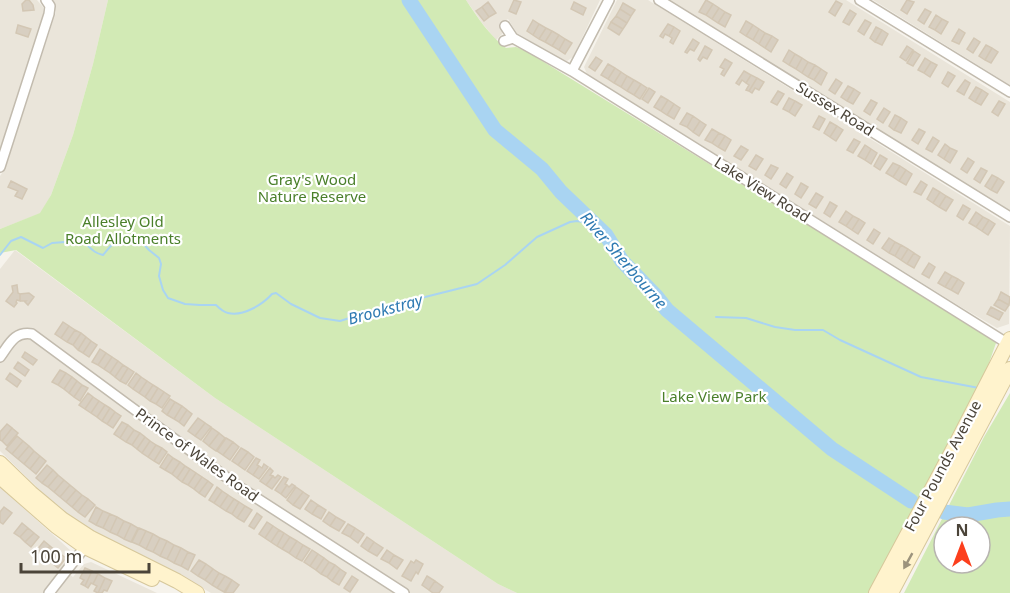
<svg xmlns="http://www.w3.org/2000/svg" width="1010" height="593" font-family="'Noto Sans',sans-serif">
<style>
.residential{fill:#eae5da}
.green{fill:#d2eab5;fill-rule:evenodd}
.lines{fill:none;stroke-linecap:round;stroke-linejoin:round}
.stream{stroke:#a9d4f2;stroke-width:2}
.river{stroke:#a9d4f2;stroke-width:15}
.building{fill:#d8cfc1;stroke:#d3c7b4;stroke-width:1.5}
.minor-casing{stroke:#c2bbae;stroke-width:12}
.secondary-casing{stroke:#d6c79b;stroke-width:16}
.minor{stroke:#fff;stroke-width:9}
.secondary{stroke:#fff3cd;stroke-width:14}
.oneway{fill:#9c937c}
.labels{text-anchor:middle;stroke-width:4.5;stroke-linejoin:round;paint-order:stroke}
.street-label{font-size:15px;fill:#4b4439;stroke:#fff}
.park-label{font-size:15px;fill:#4a7f2a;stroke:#fff}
.water-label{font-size:16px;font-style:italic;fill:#2e7ab2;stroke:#fff}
</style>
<rect width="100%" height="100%" fill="#f6f3ec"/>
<path class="residential" d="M0,0h37l6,7v8l-43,134z
M53,0h55l-15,64 -20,71 -22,60 -10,18 -41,16v-53l5,-7 51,-157z
M466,0h134l-27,57 -6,4 -8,-3 -42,-25 -9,-14 -9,5 3,5v5l-6,6 -14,-17z
M617,0h31l362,226 -1,98 -12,4 -36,-21 -374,-233 -3,-7z
M668,0h178l164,102v109z
M873,0h137v85z
M15,250l200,148 283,186 19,9h-306l-38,-22 -62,-29 -33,-20 -28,-22 -50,-49v-182z
M0,487l70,63 1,7 -10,11 12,9 11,-13 7,-2 66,31h-157z"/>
<path class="green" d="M108,0h358c12,18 23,35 40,48l10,-1 10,4 459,283 11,9 -8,23 -118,227h-353l-19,-9 -283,-186 -199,-148 -16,3v-24l40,-16 11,-18 22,-60 20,-71z
M1010,393v200h-106l80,-156zM944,527h36v36h-36z"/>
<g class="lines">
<path class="stream" d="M81,240c10,7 10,12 22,15 12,-14 15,-20 35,-17l11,12 10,8 2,6 -2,12 4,14 5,8 17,6 15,1h16c3,3 7,7 12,8 15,4 35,-9 44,-19l4,-1 15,11 29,14 20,3 45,-14 92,-23 28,-19 32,-28 33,-15 7,-1 16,3
M0,255l11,-14 10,-4 22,11 9,-5 13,-1
M716,317l30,1 29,9 20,3h28l17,10 81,37 58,11"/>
<path class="river" d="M409,0l86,130 47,39 19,23 45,43 16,26 34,35 11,14 165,139 79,52
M944,512l24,3 29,-5 13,-1"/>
</g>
<path class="building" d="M26,0h3l4,5 1,5 -11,1 -1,-7z
M514,0l7,2 -5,12 -7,-3z
M706,0l7,4 -7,11 -7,-3z
M907,0l7,2 -7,12 -6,-4z
M836,1l6,3 -7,12 -6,-4z
M488,2l8,11 -7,4 -7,-10z
M574,2l12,6 -3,7 -12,-6z
M623,3l12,7 -4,6 -11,-7z
M713,4l6,4 -7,11 -6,-4z
M482,7l7,10 -5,4 -8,-10z
M719,8l6,4 -7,11 -6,-4z
M620,9l11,7 -4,7 -11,-7z
M925,9l6,3 -7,12 -6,-4z
M850,10l6,4 -7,11 -6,-3z
M725,12l6,3 -6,12 -7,-4z
M936,15l6,4 -7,11 -6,-3z
M616,16l11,7 -4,6 -12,-7z
M942,19l6,3 -7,12 -6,-4z
M533,20l6,4 -6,11 -6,-4z
M865,20l6,3 -7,12 -6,-4z
M746,21l7,4 -7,11 -6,-4z
M611,22l12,7 -4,6 -11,-7z
M539,24l7,4 -7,11 -6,-4z
M668,24l6,3 -5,9 -4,-2 -2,4 -3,-2z
M18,25l13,4 -3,8 -12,-4z
M753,25l6,4 -6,11 -7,-4z
M674,27l6,4 -7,13 -3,-2 2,-4 -3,-2z
M876,27l6,3 -7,12 -5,-4z
M546,28l6,3 -7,11 -6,-3z
M759,29l6,4 -6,11 -6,-4z
M959,29l6,4 -6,11 -7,-3z
M882,30l6,4 -6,11 -7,-3z
M552,31l7,4 -7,11 -7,-4z
M765,33l7,3 -7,12 -6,-4z
M559,35l6,4 -6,11 -7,-4z
M772,36l6,4 -7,12 -6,-4z
M974,38l6,4 -7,11 -6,-4z
M565,39l7,4 -7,11 -6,-4z
M693,39l6,4 -5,8 -4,-2 -3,4 -2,-1z
M986,45l6,3 -7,12 -6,-4z
M705,46l7,4 -5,9 -4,-2 -3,4 -2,-2z
M907,46l6,4 -7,11 -6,-4z
M992,48l6,4 -7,11 -6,-3z
M789,50l6,4 -6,11 -6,-4z
M914,51l6,4 -7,11 -6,-3z
M795,54l7,4 -6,11 -7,-4z
M596,57l6,4 -7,10 -6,-4z
M802,58l6,4 -6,11 -6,-4z
M925,58l6,4 -7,11 -6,-3z
M725,59l7,4 -8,13 -3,-2 3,-5 -4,-2z
M808,62l7,3 -7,12 -6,-4z
M931,62l6,3 -7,12 -6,-4z
M608,64l7,4 -7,11 -7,-4z
M815,65l6,4 -7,11 -6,-3z
M615,68l6,4 -7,11 -6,-4z
M821,69l6,4 -6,12 -7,-5z
M744,71l7,4 -5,8 -4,-3 -3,5 -3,-2z
M621,72l6,4 -6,11 -7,-4z
M948,72l7,4 -7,11 -6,-4z
M751,75l6,3 -8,13 -3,-1 3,-5 -3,-2z
M627,76l7,4 -7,11 -6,-4z
M757,78l7,4 -5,8 -4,-2 -3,5 -3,-2z
M836,79l6,4 -7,11 -6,-4z
M634,80l7,4 -7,11 -7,-4z
M965,80l5,3 -6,12 -7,-4z
M641,84l6,4 -7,11 -6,-4z
M848,86l6,3 -7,12 -6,-4z
M976,87l6,3 -7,12 -6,-4z
M649,88l6,4 -7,11 -6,-4z
M854,89l6,4 -7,11 -6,-3z
M982,90l6,4 -7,11 -6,-3z
M778,91l6,3 -7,11 -6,-3z
M661,96l7,4 -7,11 -7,-4z
M789,98l6,3 -6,11 -6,-3z
M668,100l6,4 -7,11 -6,-4z
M871,100l6,3 -7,12 -6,-4z
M795,101l7,4 -7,11 -6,-4z
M999,101l6,3 -7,12 -6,-4z
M674,104l6,4 -6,11 -7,-4z
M884,108l6,4 -7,11 -6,-4z
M687,113l6,3 -6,11 -7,-3z
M895,115l6,3 -7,12 -5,-4z
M693,116l7,5 -7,11 -6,-5z
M819,116l6,3 -6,11 -6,-3z
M901,118l6,4 -6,11 -7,-3z
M700,121l6,4 -7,11 -6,-4z
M830,122l7,4 -7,11 -6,-4z
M837,126l6,4 -7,11 -6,-4z
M712,129l7,4 -7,10 -7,-3z
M919,129l6,3 -7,12 -6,-4z
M719,133l6,3 -7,11 -6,-4z
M725,136l6,4 -6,11 -7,-4z
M933,137l6,4 -7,11 -6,-3z
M854,139l6,3 -7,11 -6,-3z
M945,144l5,4 -6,11 -6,-4z
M865,145l6,4 -6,11 -7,-4z
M741,146l7,4 -7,10 -7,-4z
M950,148l7,3 -7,12 -6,-4z
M871,149l6,4 -6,11 -6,-4z
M756,155l7,4 -7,11 -7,-4z
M880,155l7,4 -7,11 -6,-4z
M968,158l6,4 -7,11 -6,-4z
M893,163l7,3 -7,11 -7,-4z
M771,165l7,3 -7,11 -6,-4z
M900,166l6,4 -7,11 -6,-4z
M981,168l6,3 -7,12 -6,-4z
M906,170l6,4 -6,11 -7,-4z
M787,173l6,4 -7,11 -6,-4z
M992,175l6,3 -7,12 -6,-4z
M998,178l6,4 -7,11 -6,-3z
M11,181l16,8 -5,10 -7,-3 3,-5 -10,-4z
M921,181l6,4 -6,10 -7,-3z
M801,183l7,4 -7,11 -6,-4z
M933,188l7,4 -7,11 -6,-4z
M940,192l6,4 -7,11 -6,-4z
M816,193l7,4 -7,11 -7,-4z
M946,196l7,4 -7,11 -7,-4z
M830,202l7,4 -7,11 -6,-4z
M963,205l7,4 -7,11 -6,-4z
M846,211l7,5 -7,10 -7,-4z
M976,212l7,5 -7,10 -7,-4z
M853,216l6,3 -7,11 -6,-4z
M983,217l6,3 -7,11 -6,-4z
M859,219l6,4 -7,11 -6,-4z
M989,220l6,4 -7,11 -6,-4z
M874,229l6,4 -7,11 -6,-4z
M889,238l6,4 -6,11 -7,-5z
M895,242l6,3 -6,11 -6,-3z
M901,245l7,4 -7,11 -6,-4z
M908,249l6,4 -7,11 -6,-4z
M914,253l6,4 -6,11 -7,-4z
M929,263l6,4 -6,11 -7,-4z
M945,272l7,4 -7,11 -7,-4z
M952,276l6,3 -7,11 -6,-3z
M958,279l6,4 -6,11 -7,-4z
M17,285l1,8 2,1v7l-3,-1 -1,2 1,1 -3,4 -8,-6 7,-9 -1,-6z
M1001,292l9,5 -1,8 -11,-6z
M29,293l5,4 -6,8 -3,-3 1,-1h-6v-7z
M998,299l11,6 -4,6 -11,-6z
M991,307l12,6 -4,7 -12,-6z
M63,322l6,4 -8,12 -6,-4z
M69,326l6,4 -8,12 -6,-4z
M75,330l6,3 -8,12 -6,-3z
M81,333l5,4 -8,13 -5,-5z
M86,337l5,4 -8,12 -5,-3z
M91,341l6,4 -8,12 -6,-4z
M100,349l6,4 -8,12 -6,-3z
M25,352l12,8 -4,5 -11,-8z
M106,353l6,4 -8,12 -6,-4z
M112,357l6,4 -8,12 -6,-4z
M118,361l5,4 -8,12 -5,-4z
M18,362l11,8 -4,6 -11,-8z
M123,365l5,3 -8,13 -5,-4z
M128,368l6,4 -8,12 -6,-3z
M60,370l6,3 -8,12 -6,-3z
M10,373l11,8 -4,6 -11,-8z
M66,373l6,4 -8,12 -6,-4z
M136,373l5,4 -8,12 -5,-4z
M72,377l5,4 -8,12 -5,-4z
M141,377l6,4 -8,12 -6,-4z
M77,381l5,4 -8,12 -5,-4z
M147,381l6,4 -8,12 -6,-4z
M82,385l6,3 -8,13 -6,-4z
M153,385l5,3 -8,13 -5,-4z
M158,388l6,4 -8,12 -6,-3z
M164,392l6,4 -8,12 -6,-4z
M88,393l5,4 -8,12 -6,-4z
M93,397l6,4 -8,12 -6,-4z
M170,399l5,3 -8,13 -5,-4z
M99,401l6,4 -8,12 -6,-4z
M175,402l7,4 -8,13 -7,-4z
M105,405l5,3 -8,13 -5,-4z
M182,406l5,4 -8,12 -5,-3z
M110,408l5,4 -8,12 -5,-3z
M187,410l5,4 -8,12 -5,-4z
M115,412l6,4 -8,12 -6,-4z
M198,418l7,5 -10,13 -7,-5z
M122,422l6,3 -8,13 -6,-4z
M205,423l6,4 -10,13 -6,-4z
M7,424l5,4 -10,13 -2,-1v-8z
M128,425l6,5 -8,12 -6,-4z
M12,428l6,5 -11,13 -5,-5z
M212,428l7,5 -10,13 -6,-5z
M134,430l6,3 -8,12 -6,-3z
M140,433l5,4 -8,12 -5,-4z
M219,433l6,5 -9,13 -7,-5z
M17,436l6,5 -11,13 -6,-5z
M145,437l5,4 -8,12 -5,-4z
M226,438l7,4 -10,13 -6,-4z
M23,441l6,5 -11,13 -6,-5z
M150,441l6,4 -8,12 -6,-4z
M233,442l6,5 -9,13 -7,-5z
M156,445l6,3 -8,13 -6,-4z
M29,446l5,5 -10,13 -6,-5z
M162,448l5,4 -8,12 -5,-3z
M241,448l7,4 -10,13 -6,-4z
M34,451l6,5 -10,13 -6,-5z
M248,452l6,5 -9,13 -7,-5z
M168,454l5,4 -8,12 -5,-3z
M40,456l6,5 -10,13 -6,-5z
M173,458l7,4 -8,12 -7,-4z
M256,458l4,2 -3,5 2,1 -6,9 -6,-4z
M180,462l5,4 -8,12 -5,-4z
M264,464l4,3 -9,12 -6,-4 6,-9 3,2z
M47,465l6,5 -11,13 -6,-5z
M185,466l5,3 -8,13 -5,-4z
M270,468l3,3 -3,4 3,1 -7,9 -6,-4z
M190,469l6,4 -8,12 -6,-3z
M53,470l5,5 -10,12 -6,-4z
M196,473l6,4 -8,12 -6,-4z
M58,475l6,5 -10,12 -6,-5z
M278,475l3,2 -9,12 -6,-4 7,-9 2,2z
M202,477l6,4 -9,12 -5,-4z
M284,477l4,2 -3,5 2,1 -6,9 -6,-4z
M64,480l6,5 -10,12 -6,-5z
M208,481l5,4 -8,12 -6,-4z
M292,484l3,2 -9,12 -5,-4 6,-9 2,2z
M70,485l6,5 -10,12 -6,-5z
M217,487l5,4 -8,12 -5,-3z
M296,487l7,5 -10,13 -6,-5z
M76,490l6,5 -10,12 -6,-5z
M222,491l6,4 -8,12 -6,-4z
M303,492l6,4 -9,13 -7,-4z
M82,495l6,4 -10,13 -6,-5z
M228,495l6,4 -8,12 -6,-4z
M88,499l7,6 -10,12 -7,-5z
M234,499l5,3 -7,12 -6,-3z
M311,500l7,5 -6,9 -7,-5z
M239,502l6,4 -8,12 -5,-4z
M318,505l8,5 -5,9 -9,-5z
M245,506l7,4 -8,12 -7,-4z
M4,507l8,6 -9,11 -3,-2v-10z
M96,507l7,4 -7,14 -7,-4z
M103,511l7,3 -7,14 -7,-3z
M329,512l7,5 -6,9 -7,-5z
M257,513l5,4 -8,12 -5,-3z
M110,514l7,3 -7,15 -7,-4z
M117,517l7,4 -7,14 -7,-3z
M336,517l9,5 -6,9 -9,-5z
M124,521l7,3 -7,15 -7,-4z
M267,522l6,4 -8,12 -6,-4z
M22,523l6,5 -8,9 -6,-4z
M131,524l7,4 -7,14 -7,-3z
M348,524l7,4 -5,9 -8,-4z
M273,526l6,4 -8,12 -6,-4z
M28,528l6,5 -9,9 -5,-5z
M139,528l7,3 -7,14 -7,-3z
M355,528l9,6 -6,9 -8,-6z
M279,530l5,3 -7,13 -6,-4z
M146,531l7,3 -7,15 -7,-4z
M34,533l5,4 -8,10 -6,-5z
M284,533l6,4 -8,12 -5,-3z
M153,534l7,4 -7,14 -7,-3z
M290,537l7,4 -8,12 -7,-4z
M367,537l7,5 -6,9 -7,-5z
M160,538l7,3 -7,15 -7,-4z
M44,541l6,5 -8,9 -6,-4z
M167,541l7,4 -7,14 -7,-3z
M297,541l6,4 -7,13 -7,-5z
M374,542l9,6 -6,8 -9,-5z
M174,545l7,3 -7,15 -7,-4z
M303,545l7,4 -8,12 -6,-3z
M50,546l6,5 -8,9 -6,-5z
M181,548l7,4 -7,14 -7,-3z
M312,550l6,4 -8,12 -6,-4z
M387,550l7,5 -5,8 -8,-4z
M56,551l10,7 -8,10 -10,-8z
M188,552l7,3 -7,15 -7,-4z
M318,554l6,4 -8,12 -6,-4z
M394,555l9,5 -6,9 -8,-6z
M324,558l5,4 -8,12 -5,-4z
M199,560l7,4 -8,12 -7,-5z
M416,560l7,4 -5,10 -2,-2 -5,9 -9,-5 9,-15 3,2z
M329,562l6,3 -8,12 -6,-3z
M206,564l7,5 -8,11 -7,-4z
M335,565l5,4 -8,12 -5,-4z
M85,568l7,3 -7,15 -4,-2 3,-4 -4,-2z
M213,569l6,4 -7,12 -7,-5z
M340,569l6,4 -7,12 -7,-4z
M92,571l6,3 -5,10 -2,-1 -3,5 -3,-2z
M219,573l6,3 -8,12 -5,-3z
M98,574l7,4 -7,15 -4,-2 3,-5 -4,-2z
M225,576l7,4 -8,12 -7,-4z
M352,576l6,4 -8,12 -6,-4z
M427,576l8,5 -6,9 -7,-5z
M105,578l7,3 -5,10 -3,-1 -2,3h-4z
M232,580l7,5 -6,8h-8z
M435,581l8,6 -4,6h-6l-4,-3z"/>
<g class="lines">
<g class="minor-casing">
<path id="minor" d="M659,0l351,217
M860,0l150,92
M513,38l59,33 438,274
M504,41l9,-3 -8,-12
M572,71l37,-71
M0,167l49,-153 1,-8 -4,-6
M0,357c9,-12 14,-26 32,-23l209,154 163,105
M49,593l39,-50"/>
</g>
<g class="secondary-casing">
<path id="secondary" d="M0,463l31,30 31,26 29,19 86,43 20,12
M0,477l56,49 29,21 67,32
M876,593l81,-151 53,-103
M891,593l119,-224"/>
</g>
<use href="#minor" class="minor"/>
<use href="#secondary" class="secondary"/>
</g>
<defs><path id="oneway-solid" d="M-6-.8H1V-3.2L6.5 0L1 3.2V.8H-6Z" transform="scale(1.5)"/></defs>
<use class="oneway" href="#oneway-solid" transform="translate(908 561) rotate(119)"/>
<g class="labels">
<g class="street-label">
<text transform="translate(835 109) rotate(32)" y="5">Sussex Road</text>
<text transform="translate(762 190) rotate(32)" y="5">Lake View Road</text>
<text transform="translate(197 455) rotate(36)" y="5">Prince of Wales Road</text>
<text transform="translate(943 466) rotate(-62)" y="5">Four Pounds Avenue</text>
</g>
<g class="park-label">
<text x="312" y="185">Gray's Wood<tspan x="312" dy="17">Nature Reserve</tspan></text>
<text x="123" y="227">Allesley Old<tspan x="123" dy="17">Road Allotments</tspan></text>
<text x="714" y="402">Lake View Park</text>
</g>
<g class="water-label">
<text transform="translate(624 260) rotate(49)" y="6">River Sherbourne</text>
<text transform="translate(385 309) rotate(-15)" y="6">Brookstray</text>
</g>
</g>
<g transform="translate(962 545)"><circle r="28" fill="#ffffff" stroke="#b7b4b0" stroke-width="1.5"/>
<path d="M0-4.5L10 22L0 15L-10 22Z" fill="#fc3f1d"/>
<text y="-9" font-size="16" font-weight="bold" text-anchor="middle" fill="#4b4439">N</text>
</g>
<path d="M21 563v9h128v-9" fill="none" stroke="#4b4439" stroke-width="3"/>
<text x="30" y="563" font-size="18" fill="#4b4439" stroke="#ffffff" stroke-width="4.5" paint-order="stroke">100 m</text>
</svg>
